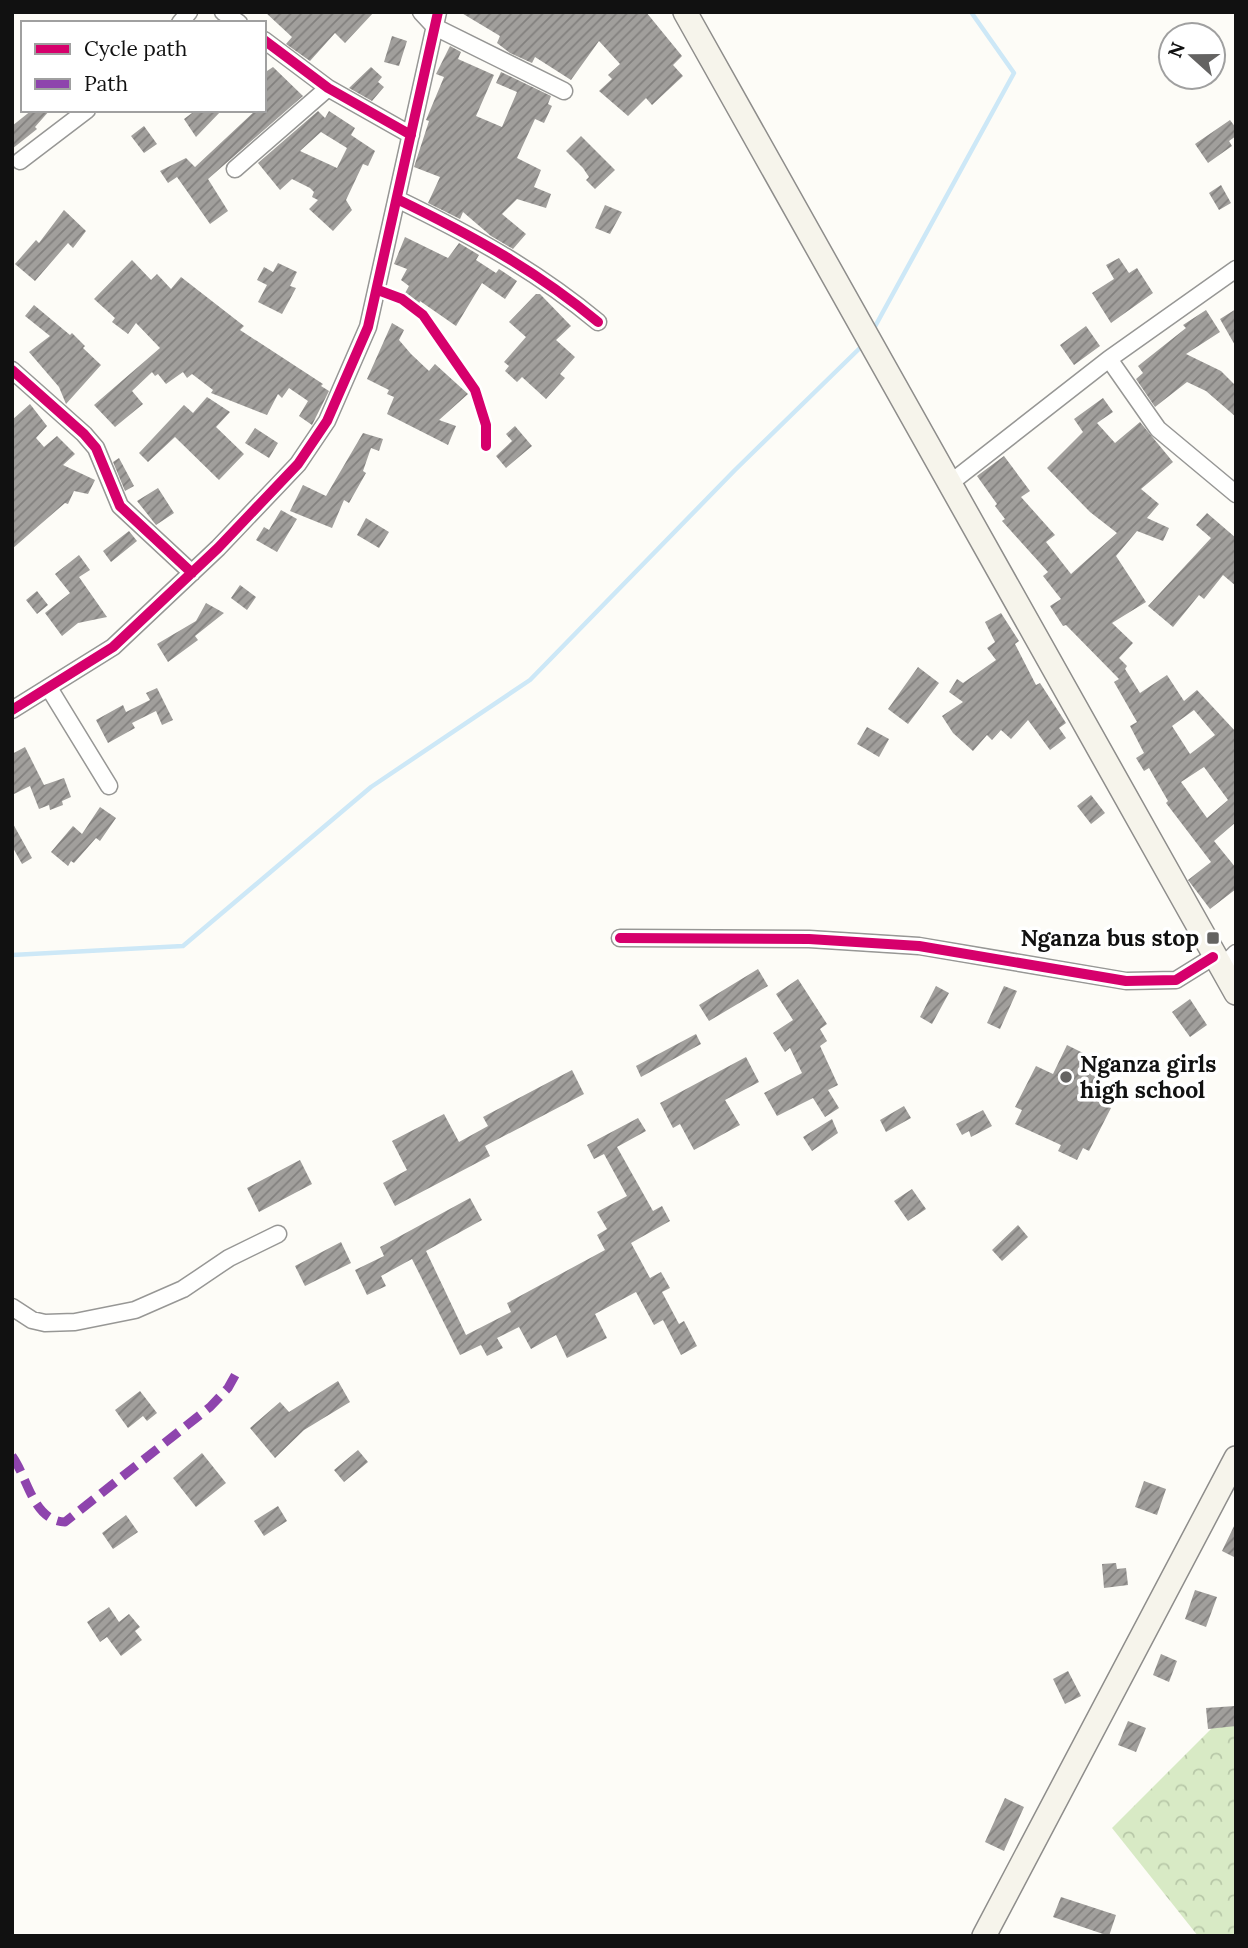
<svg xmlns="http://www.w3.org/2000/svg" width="1248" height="1948" font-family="Lora,serif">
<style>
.forest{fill:url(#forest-crowns)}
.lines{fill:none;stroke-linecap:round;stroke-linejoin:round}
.stream{stroke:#cde8f7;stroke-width:4.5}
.building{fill:url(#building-hatch);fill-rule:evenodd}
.street-casing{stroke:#979795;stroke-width:19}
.secondary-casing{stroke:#8e8d8b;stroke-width:26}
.street{stroke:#fffffe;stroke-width:16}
.secondary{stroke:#f6f4eb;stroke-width:23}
.quiet{stroke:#8e44ad;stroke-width:9;stroke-dasharray:18 9;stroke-linecap:butt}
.cycleway-casing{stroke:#fff;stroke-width:15}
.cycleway{stroke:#d6006c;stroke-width:10}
.poi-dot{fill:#646362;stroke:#fff;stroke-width:2.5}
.labels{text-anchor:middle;stroke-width:7;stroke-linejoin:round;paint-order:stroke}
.poi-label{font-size:23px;font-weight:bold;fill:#111;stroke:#fff;text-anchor:end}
</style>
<defs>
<pattern id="forest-crowns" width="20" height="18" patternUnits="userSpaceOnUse" patternTransform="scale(1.75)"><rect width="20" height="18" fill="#d8eac5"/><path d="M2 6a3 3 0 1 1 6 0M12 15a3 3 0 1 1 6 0" fill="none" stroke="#b8c8a8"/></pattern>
<pattern id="building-hatch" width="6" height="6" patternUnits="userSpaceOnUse" patternTransform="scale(1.75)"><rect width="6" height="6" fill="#a19f9c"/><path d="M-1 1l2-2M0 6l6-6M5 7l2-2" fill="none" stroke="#82807e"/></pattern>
</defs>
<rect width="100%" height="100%" fill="#fdfcf7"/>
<path class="forest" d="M1236,1704v232h-38l-86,-108z"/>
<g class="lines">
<path class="stream" d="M872,332l142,-259 -43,-61
M12,955l171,-9 188,-159 159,-107 205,-210 128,-125"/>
</g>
<path class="building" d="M265,12h109l-29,31 -10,-10 -25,28 -24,-17 6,-7z
M460,12h186l36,44 -9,9 10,11 -31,29 -6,-7 -18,18 -29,-25 13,-12 -4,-4 12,-11 -21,-23 -28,39 -36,-23 -3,6 -22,-10 -13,-10 3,-7z
M392,36l15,5 -8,25 -15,-4z
M450,46l11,6 -3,7 36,16 -18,41 26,11 15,-35 -21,-9 5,-11 50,24 -3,8 4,2 -8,17 -9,-4 -18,39 24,12 -7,17 17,7 -5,14 -29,-9 -15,15 24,20 -13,15 -22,-13 -28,-24 -3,7 -32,-16 12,-26 -26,-10 15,-46 -3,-1 18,-43 -8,-3z
M273,67l30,29 -95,83 20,32 -18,13 -33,-47 -9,6 -8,-12 26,-13 9,9 61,-57h8v-37z
M371,67l11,10 -4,5 6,5 -12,14 -23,-13z
M32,110h18l-15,17 2,2 -25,20v-23z
M196,110h26l-26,27 -12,-18z
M318,111l7,7 4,-7 26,17 -4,7 24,16 -7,15 -5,-2 -17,36 6,10 -19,21 -24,-22 9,-9 -6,-3 2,-5 -4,-4 -18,-9 -12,11 -22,-27zM321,132l26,16 -10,20 -37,-17z
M1230,120l6,8v8l-7,5 3,5 -24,17 -13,-19z
M144,126l13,18 -13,9 -13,-17z
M581,136l34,34 -20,19 -9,-9 3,-3 -6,-9 -17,-17z
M1221,185l10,18 -12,7 -10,-17z
M605,205l17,7 -12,22 -15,-6z
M64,210l22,21 -13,17 -5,-5 -33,38 -20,-17 21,-24 3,3z
M405,237l43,21 11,-15 20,12 -3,5 20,13 3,-4 18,12 -12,18 -23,-16 -26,43 -36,-25 -1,3 -15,-9 5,-9 -8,-6 6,-11 -13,-5z
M1119,258l10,15 8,-5 16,25 -42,30 -19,-30 22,-14 -8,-14z
M132,260l19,20 6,-6 14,15 10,-12 63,49 -4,4 83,54 -2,2 8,5 -17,34 -13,-9 9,-15 -19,-13 -7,10 -4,-4 -11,21 -56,-22 2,-3 -21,-16 -5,4 -4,-6 -17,12 -8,-10 -3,2 -3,-4 -20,19 11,13 -28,23 -21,-22 66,-57 -24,-25 -8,11 -16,-12 3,-4 -21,-19z
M278,263l19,9 -7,14 6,2 -14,26 -24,-12 9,-17 -10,-5 7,-13 9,5z
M536,294h4l31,32 -15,14 19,17 -15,17 5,4 -19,21 -24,-22 -5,5 -12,-11 4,-5 -5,-4 22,-25 -17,-15z
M34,305l36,30 2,-2 13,13 -2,2 18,17 -35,39 -7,-17 -30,-35 21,-16 -25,-20z
M1236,309v38l-16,-28z
M1206,310l14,22 -34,22 35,17 15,15v31l-30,-26 -19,-9 -32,25 -19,-28 7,-6 -5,-7 48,-38 -3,-3z
M392,323l12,7 -5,10 12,14 18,17 6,-7 33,30 -29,26 17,6 -8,19 -61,-31 7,-17 -7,-3 2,-4 -22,-11z
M1086,326l14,20 -26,19 -14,-20z
M207,397l23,15 -14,15 28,27 -25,26 -44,-43 -27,25 -9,-9 45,-48 9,8z
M1103,398l10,14 -16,11 18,20 25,-21 33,40 -32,27 18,15 -12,14 22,10 -6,13 -26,-10 -21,25 30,46 -34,21 21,20 -14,15 8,8 -2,3 15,24 27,-18 17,26 13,-11 39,42v90l-22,19 22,27v21l-26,20 -22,-29 23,-18 -45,-59 2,-2 -19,-33 -5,3 -8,-13 8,-5 -14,-27 7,-4 -23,-40 5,-3 -53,-54 -3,1 -13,-20 11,-7 -18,-23 5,-4 -46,-51 3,-2 -10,-13 2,-2 -20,-28 27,-20 26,35 -9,6 34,38 -9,7 25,32 46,-41 -27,-21 -43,-44 36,-36 -9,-13zM1194,710l21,25 -25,19 -18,-28zM1204,767l24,33 -21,18 -26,-36z
M30,404l17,22 -11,12 8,9 13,-11 18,18 -12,11 32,15 -7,14 -14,-3 -6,13 -3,-1 -53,46v-129z
M515,426l17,20 -26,22 -10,-12 16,-15 -6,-7z
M255,428l23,15 -9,15 -24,-15z
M363,433l20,6 -4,12 -8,-3 -8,23 3,2 -17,30 -5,-3 -12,28 -42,-17 13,-26 23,11z
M119,458l15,28 -9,5 -12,-29z
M158,488l16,25 -18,12 -19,-24z
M281,510l16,9 -20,33 -21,-12 8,-13 5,3z
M1207,513l29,25v48l-13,-11 -19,24 -5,-4 -26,32 -25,-21 63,-68 -15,-13z
M366,518l23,14 -10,16 -22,-13z
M129,531l8,10 -26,21 -8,-11z
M79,555l11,15 -11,7 28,40 -29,6 -16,13 -17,-23 25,-20 -15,-19z
M240,585l16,12 -9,13 -16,-12z
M37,591l11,14 -11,9 -11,-14z
M206,603l18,10 -29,23 3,4 -30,22 -11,-18 39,-23z
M1001,613l18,28 -4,3 21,41 4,-2 26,40 -7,5 7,10 -16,12 -22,-30 -17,19 -10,-9 -9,10 -5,-5 -14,16 -20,-18 -11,-17 21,-14 -14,-10 8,-13 6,4 33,-23 -9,-12 8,-6 -10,-20z
M918,667l21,16 -31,41 -20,-15z
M157,688l16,32 -11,5 -6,-14 -24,12 3,5 -27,15 -12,-23 27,-15 3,7 24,-12 -4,-7z
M867,727l22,12 -10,18 -22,-13z
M25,747l19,38 20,-7 7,19 -9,4 1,4 -13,5 -1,-5 -10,4 -9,-23 -18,9v-41z
M1091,795l14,18 -14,11 -14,-18z
M100,807l16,11 -16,23 -4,-3 -22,25 -3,-2 -3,5 -17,-14 22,-26 9,8z
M12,822l20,36 -10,6 -10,-18z
M758,969l10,17 -59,35 -10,-16z
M798,979l29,45 -7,5 7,12 -7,5 18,39 -10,5 11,18 -14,9 -12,-19 -36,18 -13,-23 38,-20 -12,-25 -5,4 -12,-19 20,-13 -17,-26z
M936,986l13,7 -17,31 -12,-7z
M1004,986l13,5 -17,38 -13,-6z
M1190,999l17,26 -17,12 -18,-25z
M696,1034l5,10 -60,33 -5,-11z
M1067,1045l42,21 -16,33 18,9 -22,43 -6,-3 -6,12 -19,-9 3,-6 -46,-21 7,-14 -7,-3 21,-41 17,8z
M746,1057l13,25 -34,18 15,25 -46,25 -14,-26 -7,4 -13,-25z
M572,1070l12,24 -99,52 5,10 -95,50 -12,-23 24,-13 -15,-29 52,-27 15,28 29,-16 -5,-9z
M904,1106l7,12 -25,14 -6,-12z
M983,1110l9,16 -21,11 -2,-6 -7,4 -6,-11z
M638,1118l8,13 -29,16 36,64 9,-5 8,15 -39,22 19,35 11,-6 9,16 -8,4 17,32 5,-3 13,25 -16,9 -18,-35 -9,5 -18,-33 -41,22 12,24 -40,20 -11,-23 -25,14 -12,-22 -22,11 6,10 -16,8 -6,-11 -21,10 -48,-96 -31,17 5,10 -19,9 -12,-25 29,-14 -4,-9 90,-49 12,22 -56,31 40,84 45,-23 -4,-9 98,-53 -8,-15 10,-6 -10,-17 30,-16 -23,-42 -10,5 -7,-14z
M832,1119l6,14 -26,18 -9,-14z
M300,1160l12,24 -53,28 -12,-24z
M912,1189l14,20 -18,12 -14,-20z
M1018,1225l10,12 -26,24 -10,-11z
M341,1242l10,21 -46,23 -10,-20z
M338,1381l12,21 -46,28 -29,28 -25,-30 30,-26 9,10z
M140,1391l17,22 -10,8 -4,-5 -15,12 -13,-18z
M358,1450l10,12 -24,20 -10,-12z
M202,1453l24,30 -30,24 -23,-29z
M1144,1481l22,8 -9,26 -22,-8z
M278,1506l9,15 -23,15 -10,-15z
M126,1515l12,17 -25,17 -11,-16z
M1236,1522v36l-14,-7z
M1116,1563l1,6 9,-1 2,17 -24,3 -2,-24z
M1195,1590l22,7 -11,30 -21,-8z
M109,1607l10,15 10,-8 11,13 -5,4 7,9 -21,16 -14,-19 -7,5 -13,-20z
M1161,1654l16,7 -8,21 -16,-7z
M1068,1671l13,25 -16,8 -12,-25z
M1235,1706l1,20 -28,3 -2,-21z
M1128,1721l18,7 -10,24 -18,-7z
M1005,1798l19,9 -20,44 -19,-9z
M1061,1897l55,18 -7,21 -56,-19z"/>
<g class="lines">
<g class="street-casing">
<path id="street" d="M223,12l16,11
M421,12l14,15 129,64
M180,23l9,-11
M264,40l64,48 83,47
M20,161l67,-51
M235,169l93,-81
M397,199c74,36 137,70 201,123
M1109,359l49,70 78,65
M12,370l72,64 12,14 24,58 72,67
M949,484l160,-125 127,-90
M49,688l60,98
M12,710l101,-63 105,-99 80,-84 29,-43 41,-94 70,-315
M620,938l189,1 110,7 207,35 50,-1 37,-23
M1221,968l15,-15
M12,1307l20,13 13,3 30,-1 60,-12 48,-21 46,-31 49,-24"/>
</g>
<g class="secondary-casing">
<path id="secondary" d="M685,12l551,981
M984,1936l252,-478"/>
</g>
<use href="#street" class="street"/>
<use href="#secondary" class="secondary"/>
<path class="quiet" d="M12,1456c16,22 21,65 53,66l145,-115 18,-19 10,-18"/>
<g class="cycleway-casing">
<path id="cycleway" d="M264,40l64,48 83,47
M397,199c74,36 137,70 201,123
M378,290l24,9 21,16 52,75 11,35v21
M12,370l72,64 12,14 24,58 72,67
M12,710l101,-63 105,-99 80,-84 29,-43 41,-94 70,-315
M620,938l189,1 110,7 207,35 50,-1 37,-23"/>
</g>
<use href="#cycleway" class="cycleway"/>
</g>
<g class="poi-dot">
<rect x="1206" y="931" width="14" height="14" rx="3.5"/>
<circle cx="1066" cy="1077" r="7"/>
</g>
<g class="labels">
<g class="poi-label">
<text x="1199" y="946">Nganza bus stop</text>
<text x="1080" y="1072" text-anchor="start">Nganza girls<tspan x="1080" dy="26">high school</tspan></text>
</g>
</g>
<rect width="1248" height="1948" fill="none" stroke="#111111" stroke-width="28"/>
<rect x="21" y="21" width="245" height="91" fill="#ffffff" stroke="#a0a0a0" stroke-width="2"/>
<rect x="35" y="44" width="35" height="10" fill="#d6006c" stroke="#a0a0a0" stroke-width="2"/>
<text x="84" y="56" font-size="21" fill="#111111">Cycle path</text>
<rect x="35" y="79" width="35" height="10" fill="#8e44ad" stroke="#a0a0a0" stroke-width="2"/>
<text x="84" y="91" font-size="21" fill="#111111">Path</text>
<g transform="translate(1192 56) rotate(291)"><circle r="33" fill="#ffffff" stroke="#a0a0a0" stroke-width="2"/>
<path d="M0-5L12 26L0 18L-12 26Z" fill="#646362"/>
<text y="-10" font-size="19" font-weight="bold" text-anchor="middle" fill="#111111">N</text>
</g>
</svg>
